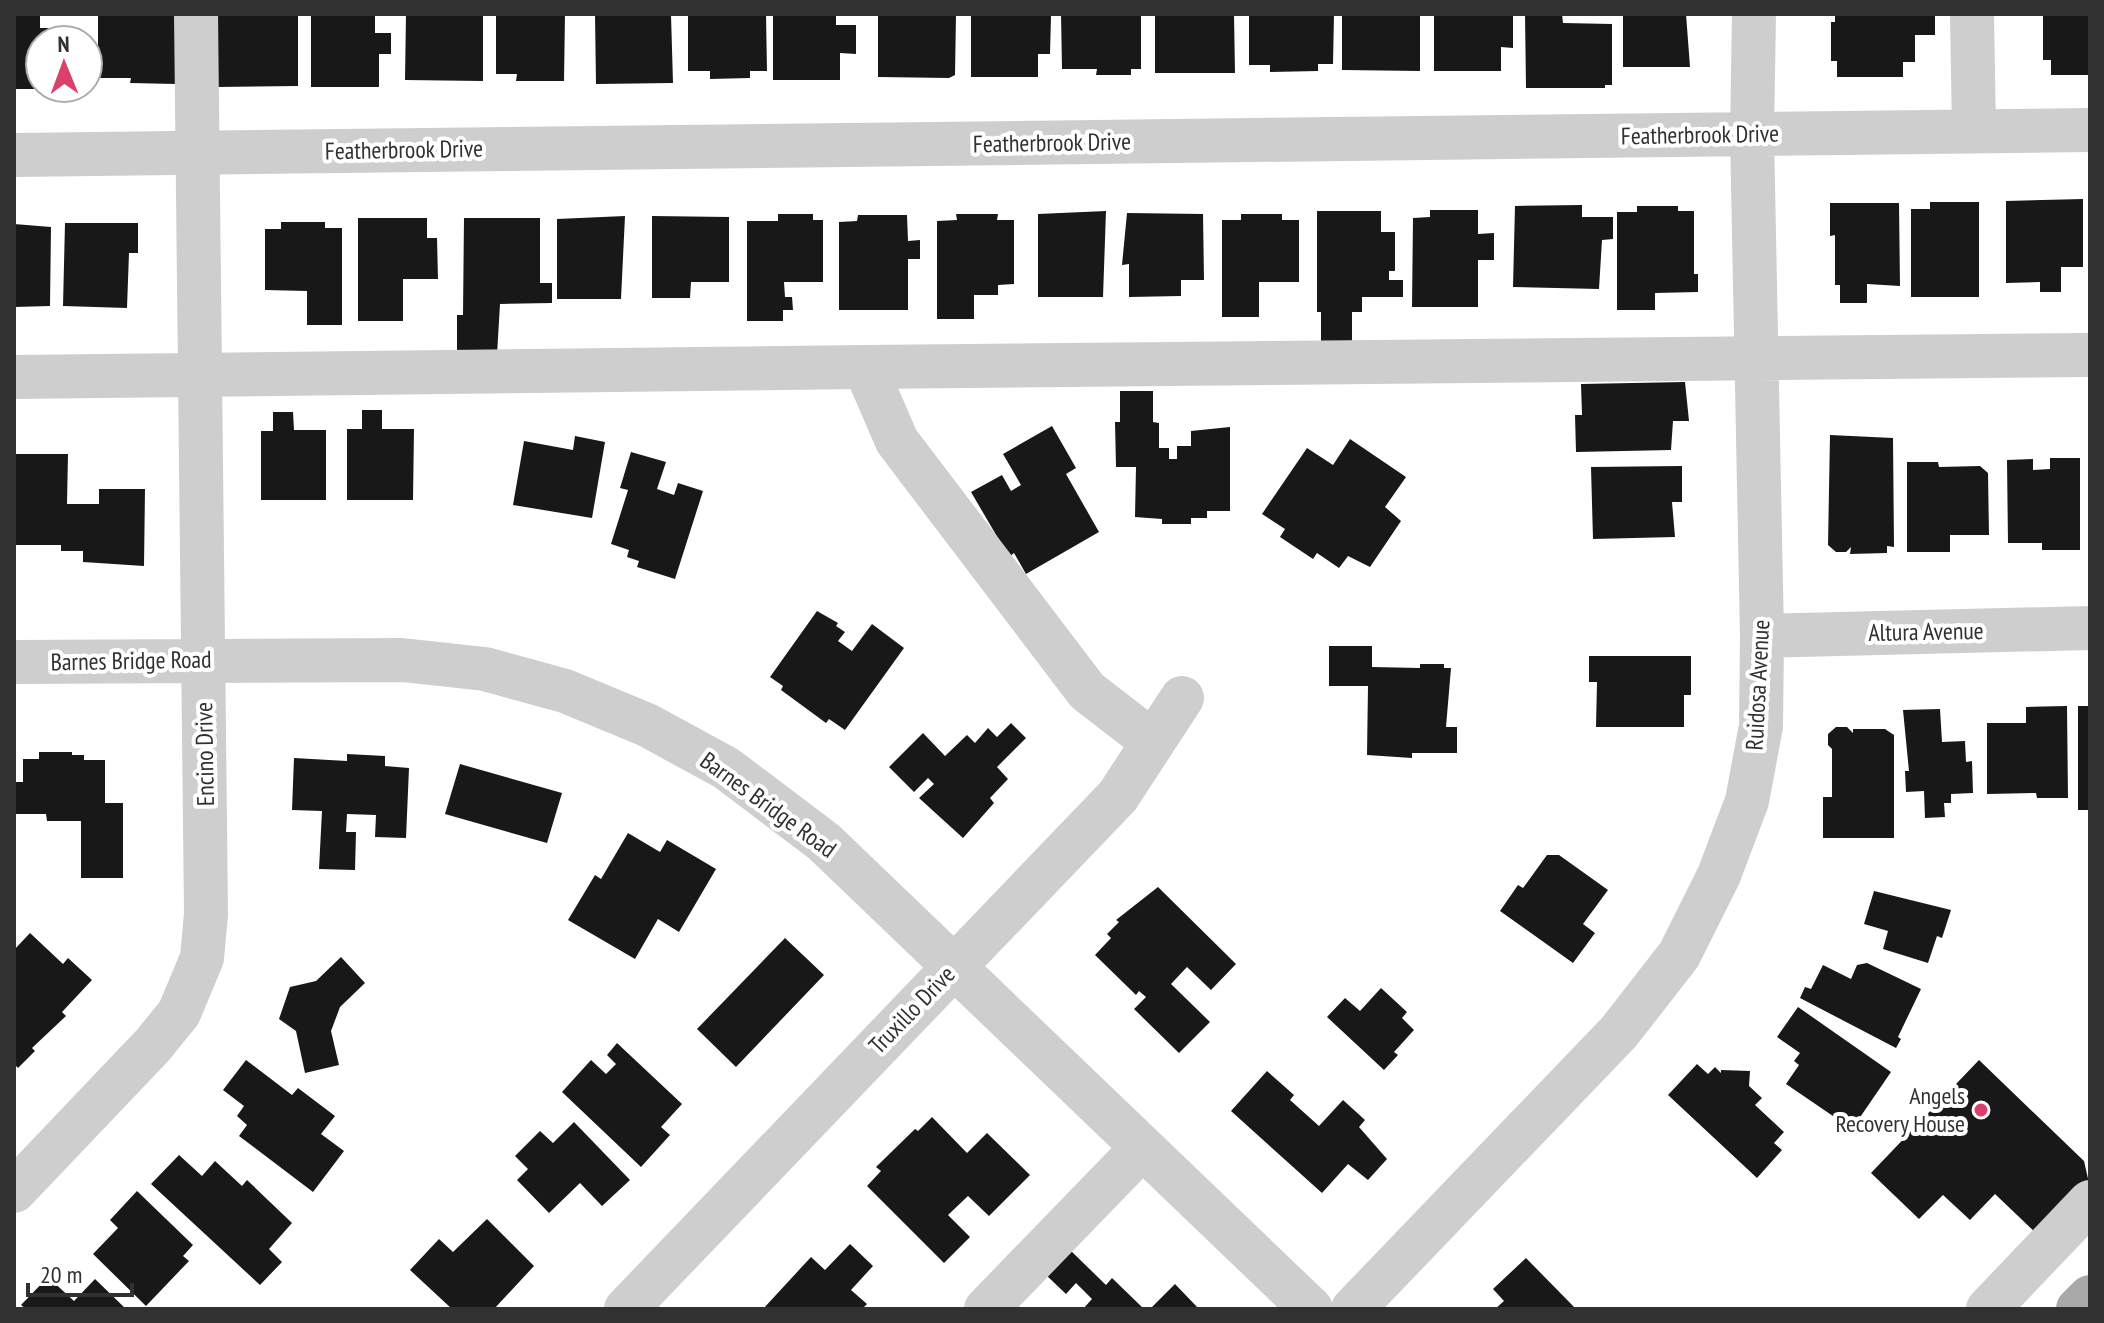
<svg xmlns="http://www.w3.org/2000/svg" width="2104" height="1323" font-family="'PT Sans Narrow',sans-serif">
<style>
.building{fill:#181818}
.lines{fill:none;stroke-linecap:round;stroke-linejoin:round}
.minor{stroke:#cecece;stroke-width:44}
.major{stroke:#a9a9a9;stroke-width:44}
.poi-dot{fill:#dd3f6b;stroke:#fff;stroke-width:3}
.labels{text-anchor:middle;stroke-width:8;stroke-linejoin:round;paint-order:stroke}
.street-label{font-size:24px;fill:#313131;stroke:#fff}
.poi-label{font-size:24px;fill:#313131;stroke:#fff;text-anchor:end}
</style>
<rect width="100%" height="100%" fill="#fff"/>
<path class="building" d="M14,14h26v14h34l-1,12h-33v49h-26z
M98,14l78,1v69l-46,-1 1,-5h-33z
M216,14h82v72l-82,1z
M311,14h64v19h16v21h-12v33h-68z
M406,14h77v67l-78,-1z
M496,14h69l-1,67h-48l1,-7h-21z
M595,14l76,1 2,68 -77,1z
M688,14h78l1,57h-17v7l-40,1v-8h-22z
M773,14h63v11h20v29l-16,-1v27h-67z
M878,14h78l-1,61 -6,3 -71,-1z
M971,14l80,2 -1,38h-12v23h-67z
M1061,14h80v55h-10v6h-35l1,-6h-35z
M1155,14h79l1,59h-80z
M1249,14h85l-1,50h-15v7l-48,1v-7h-21z
M1342,14h78v57l-78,-1z
M1434,14h79v34l-12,-1v24h-67z
M1525,14h37l1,9 49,1v61h-7v3h-79z
M1623,14h63l4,53h-67z
M1835,14h100v21h-20v27h-12v15h-66v-16h-6v-39h4z
M2043,14h47v61h-39v-15h-8z
M2083,199v68h-22v25h-21v-10l-34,1v-82z
M1930,202h49v95h-68v-88h19z
M1830,203h69l1,83 -33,-2v19h-27v-18h-5v-50l-5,1z
M1582,205v12h31v22l-11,1 -3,49 -86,-2 2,-81z
M1637,206h41v5h16v63h4v18l-43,1v17h-38v-98h20z
M1430,210h48v24l16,-1v27h-16v47h-66l1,-89 17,-1z
M1106,211l-3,86h-65v-83z
M1317,211h64v21h14v39h-6v9h14v17h-41v15h-10v35h-31v-35h-4z
M1127,213l76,1 1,66h-23v16l-52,1v-33l-7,1z
M778,214h35v6h10v62h-39l1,15h7l1,13h-10v11h-36v-100h31z
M956,214h42l-1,6h17v64l-16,1v10h-24v24h-37v-98l20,-1z
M1241,214h41v6h17v62h-40v35h-37v-97h19z
M858,215h49l1,26 12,-1v19h-12v51h-69v-88l18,-1z
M625,216l-4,83h-64v-80z
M652,216l77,1v65h-38l-1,16h-38z
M358,218h69v20h10l1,41h-35v42h-45z
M464,218h76v65h12v20l-52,1 -3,51h-40v-40h6z
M281,222h44v6h17v97h-35v-34l-42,-1v-61h16z
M65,223h73v30h-9l-2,55 -64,-2z
M14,224l37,3 -1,79 -36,1z
M1685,382l4,39h-16l-2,29 -95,2 -1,-37h7l-1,-31z
M1120,391h33v31l6,1v25h10v11h8v-13h14v-15l39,-4v84h-23v7h-16v6h-29v-5l-27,-2 1,-50h-20l-1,-45h5z
M362,410h20v19h32l-1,71h-66v-71h15z
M273,412h20l1,18h32v70h-65v-69h12z
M1052,426l24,42 -10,6 33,58 -73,42 -12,-21 -5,4 -38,-65 31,-17 9,16 10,-6 -18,-31z
M1830,435l63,3 1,109 -7,-1v7l-37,1 1,-7 -5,5h-10l-8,-7z
M575,436l30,6 -13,76 -79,-13 11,-64 49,9z
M1350,439l56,38 -21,30 16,14 -31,46 -22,-11 -9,12 -22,-15 -4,6 -33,-22 5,-8 -23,-15 45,-66 26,17z
M631,452l35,10 -9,27 17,6 4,-12 25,8 -28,88 -38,-12 2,-6 -12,-4 2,-7 -18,-6 17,-54 -8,-2z
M14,454h54l-1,50h32v-15h46l-1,77 -61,-4v-11h-22v-6h-47z
M2050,458h30v92h-38v-7h-34l-1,-83 26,-1v11l17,-1z
M1907,462h31l1,5 41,-1 8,7 1,62h-39v17h-43z
M1682,466v36h-10l3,35 -82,2 -2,-72z
M817,611l21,12 -2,3 9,6 -7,9 14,10 20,-27 32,24 -59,82 -16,-11 -3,4 -45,-33 2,-4 -13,-9z
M1329,646h43v21l48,1v-4h24v4h7l-5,59h11v26h-45v5l-45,-3 1,-69h-39z
M1589,656h102v39h-7v32h-88l1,-45h-8z
M2067,706l1,92h-31l-1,-5 -49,1v-71h39v-16z
M2078,706h12v104h-12z
M1940,709l2,33 23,-1 1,21 6,-1 1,32 -22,1v9h-7l1,14 -20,1 -1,-27 -18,1 -1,-21h4l-6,-61z
M1011,723l15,15 -29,29 11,12 -18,19 4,5 -31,35 -44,-40 15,-14 -6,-6 -14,14 -25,-25 34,-34 22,23 22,-21 8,8 13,-15 9,9z
M1836,727h11l6,6v-4h32l9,6v103h-71v-41h9v-48l-4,-4v-11z
M39,752h33v3h12v5h21v43h18v75h-42v-57h-34l-1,-7h-32v-32h9v-23h16z
M347,754l38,2v10l24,2 -3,70 -31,-1 1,-22 -29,-1 -1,18h10l-1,38 -36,-1 3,-58 -30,-1 2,-52 53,3z
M460,764l102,29 -15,50 -102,-29z
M628,833l32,19 7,-12 49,29 -37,63 -21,-13 -23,40 -67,-39 27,-45 6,4z
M1547,855h12l49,35 -25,34 12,9 -22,30 -73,-52 18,-26 5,3z
M1158,887l78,77 -25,26 -24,-23 -16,17 39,38 -31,31 -45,-44 12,-12 -7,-6 -3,4 -41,-40 16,-17 -4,-4 12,-12 -3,-2z
M1874,891l77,19 -9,28 -5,-2 -9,27 -45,-14 5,-18 -24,-7z
M30,933l33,31 5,-6 24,22 -30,32 4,4 -34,32 3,3 -17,17 -4,-4v-114z
M785,938l39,37 -88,92 -39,-38z
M341,957l24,26 -25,24 -9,24 8,34 -34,8 -9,-42 -17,-12 11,-32 26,-6z
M1867,963l54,26 -23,48 3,2 -5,9 -96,-50 5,-11 6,2 12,-24 28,14 6,-14z
M1381,988l26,24 -5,6 12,12 -20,22 4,3 -14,15 -57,-53 18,-19 15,13z
M1798,1007l93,65 -39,57 -66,-45 13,-19 -5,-4 6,-8 -23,-16z
M617,1043l65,61 -21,23 9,8 -29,32 -79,-75 29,-32 15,14 10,-10 -9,-9z
M246,1060l46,35 6,-7 37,28 -14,18 23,17 -31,41 -74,-56 8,-11 -10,-9 7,-10 -21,-16z
M1979,1060l105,101 5,22 -50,53 -44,-42 -25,26 -27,-25 -24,24 -48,-46z
M1697,1064l11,10 7,-7 6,6v-3l29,1 -1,15 13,12 -7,7 29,27 -10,11 8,7 -25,28 -89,-83z
M1267,1071l27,24 -4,5 29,26 24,-26 22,20 -6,7 28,32 -19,21 -20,-16 -26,29 -91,-82z
M932,1117l35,36 20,-20 43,42 -41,41 -21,-20 -20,19 22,22 -26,26 -77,-77 14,-15 -5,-4 39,-38 3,2z
M574,1122l56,58 -28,26 -22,-23 -31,30 -32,-33 11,-11 -13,-13 25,-25 13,12z
M179,1155l23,21 13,-15 27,25 5,-6 45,43 -23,26 13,13 -22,23 -109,-101z
M137,1191l56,54 -10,11 6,5 -43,45 -53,-52 25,-26 -8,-8z
M487,1219l47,47 -40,43h-42l-42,-39 29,-31 14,13z
M850,1244l23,22 -22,24 16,14 -5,5h-99l48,-52 14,13z
M1070,1250l36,35 6,-7 32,31h-61l9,-10 -16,-16 -10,11 -21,-20z
M1526,1258l50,51h-81l9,-8 -11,-12z
M48,1277l26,24 21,-22 31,30h-100l-5,-4z
M1175,1284l24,25h-49z"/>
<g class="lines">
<path class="minor" d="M1972,14l2,117
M14,155l2076,-25
M865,367l1225,-12
M14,377l851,-10 32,74 190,250 66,51
M1762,636l328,-8
M14,662l388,-2 83,9 80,22 82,34 79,43 98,74 487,467
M14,1191l139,-146 26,-32 23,-55 4,-44 -10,-900
M626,1309l492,-513 64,-98
M986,1309l156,-161
M1353,1309l266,-277 60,-77 40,-80 28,-74 14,-75 1,-90 -10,-501 2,-121
M1988,1309l102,-107"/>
<path class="major" d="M2078,1309l12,-12"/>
</g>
<circle class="poi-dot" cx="1981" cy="1110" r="8"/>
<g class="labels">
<g class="street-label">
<text transform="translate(1700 135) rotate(-1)" y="8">Featherbrook Drive</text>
<text transform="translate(1052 143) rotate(-1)" y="8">Featherbrook Drive</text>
<text transform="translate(404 150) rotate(-1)" y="8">Featherbrook Drive</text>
<text transform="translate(1926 632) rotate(-1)" y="8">Altura Avenue</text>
<text transform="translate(131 661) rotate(-1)" y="8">Barnes Bridge Road</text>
<text transform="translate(1758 685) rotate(-87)" y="8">Ruidosa Avenue</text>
<text transform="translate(205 754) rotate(-91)" y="8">Encino Drive</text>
<text transform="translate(768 805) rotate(36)" y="8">Barnes Bridge Road</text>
<text transform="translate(912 1010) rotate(-46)" y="8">Truxillo Drive</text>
</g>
<g class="poi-label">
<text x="1965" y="1104">Angels<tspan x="1965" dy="28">Recovery House</tspan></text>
</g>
</g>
<rect width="2104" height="1323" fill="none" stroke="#313131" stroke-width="32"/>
<g transform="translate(64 64) rotate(359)"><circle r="38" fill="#ffffff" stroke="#adadad" stroke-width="2"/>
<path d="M0-6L14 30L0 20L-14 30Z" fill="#dd3f6b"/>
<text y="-12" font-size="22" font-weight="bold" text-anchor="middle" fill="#313131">N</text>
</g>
<path d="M28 1283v12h104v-12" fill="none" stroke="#313131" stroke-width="4"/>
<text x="40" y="1283" font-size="24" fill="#313131" stroke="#ffffff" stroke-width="6" paint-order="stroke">20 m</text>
</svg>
